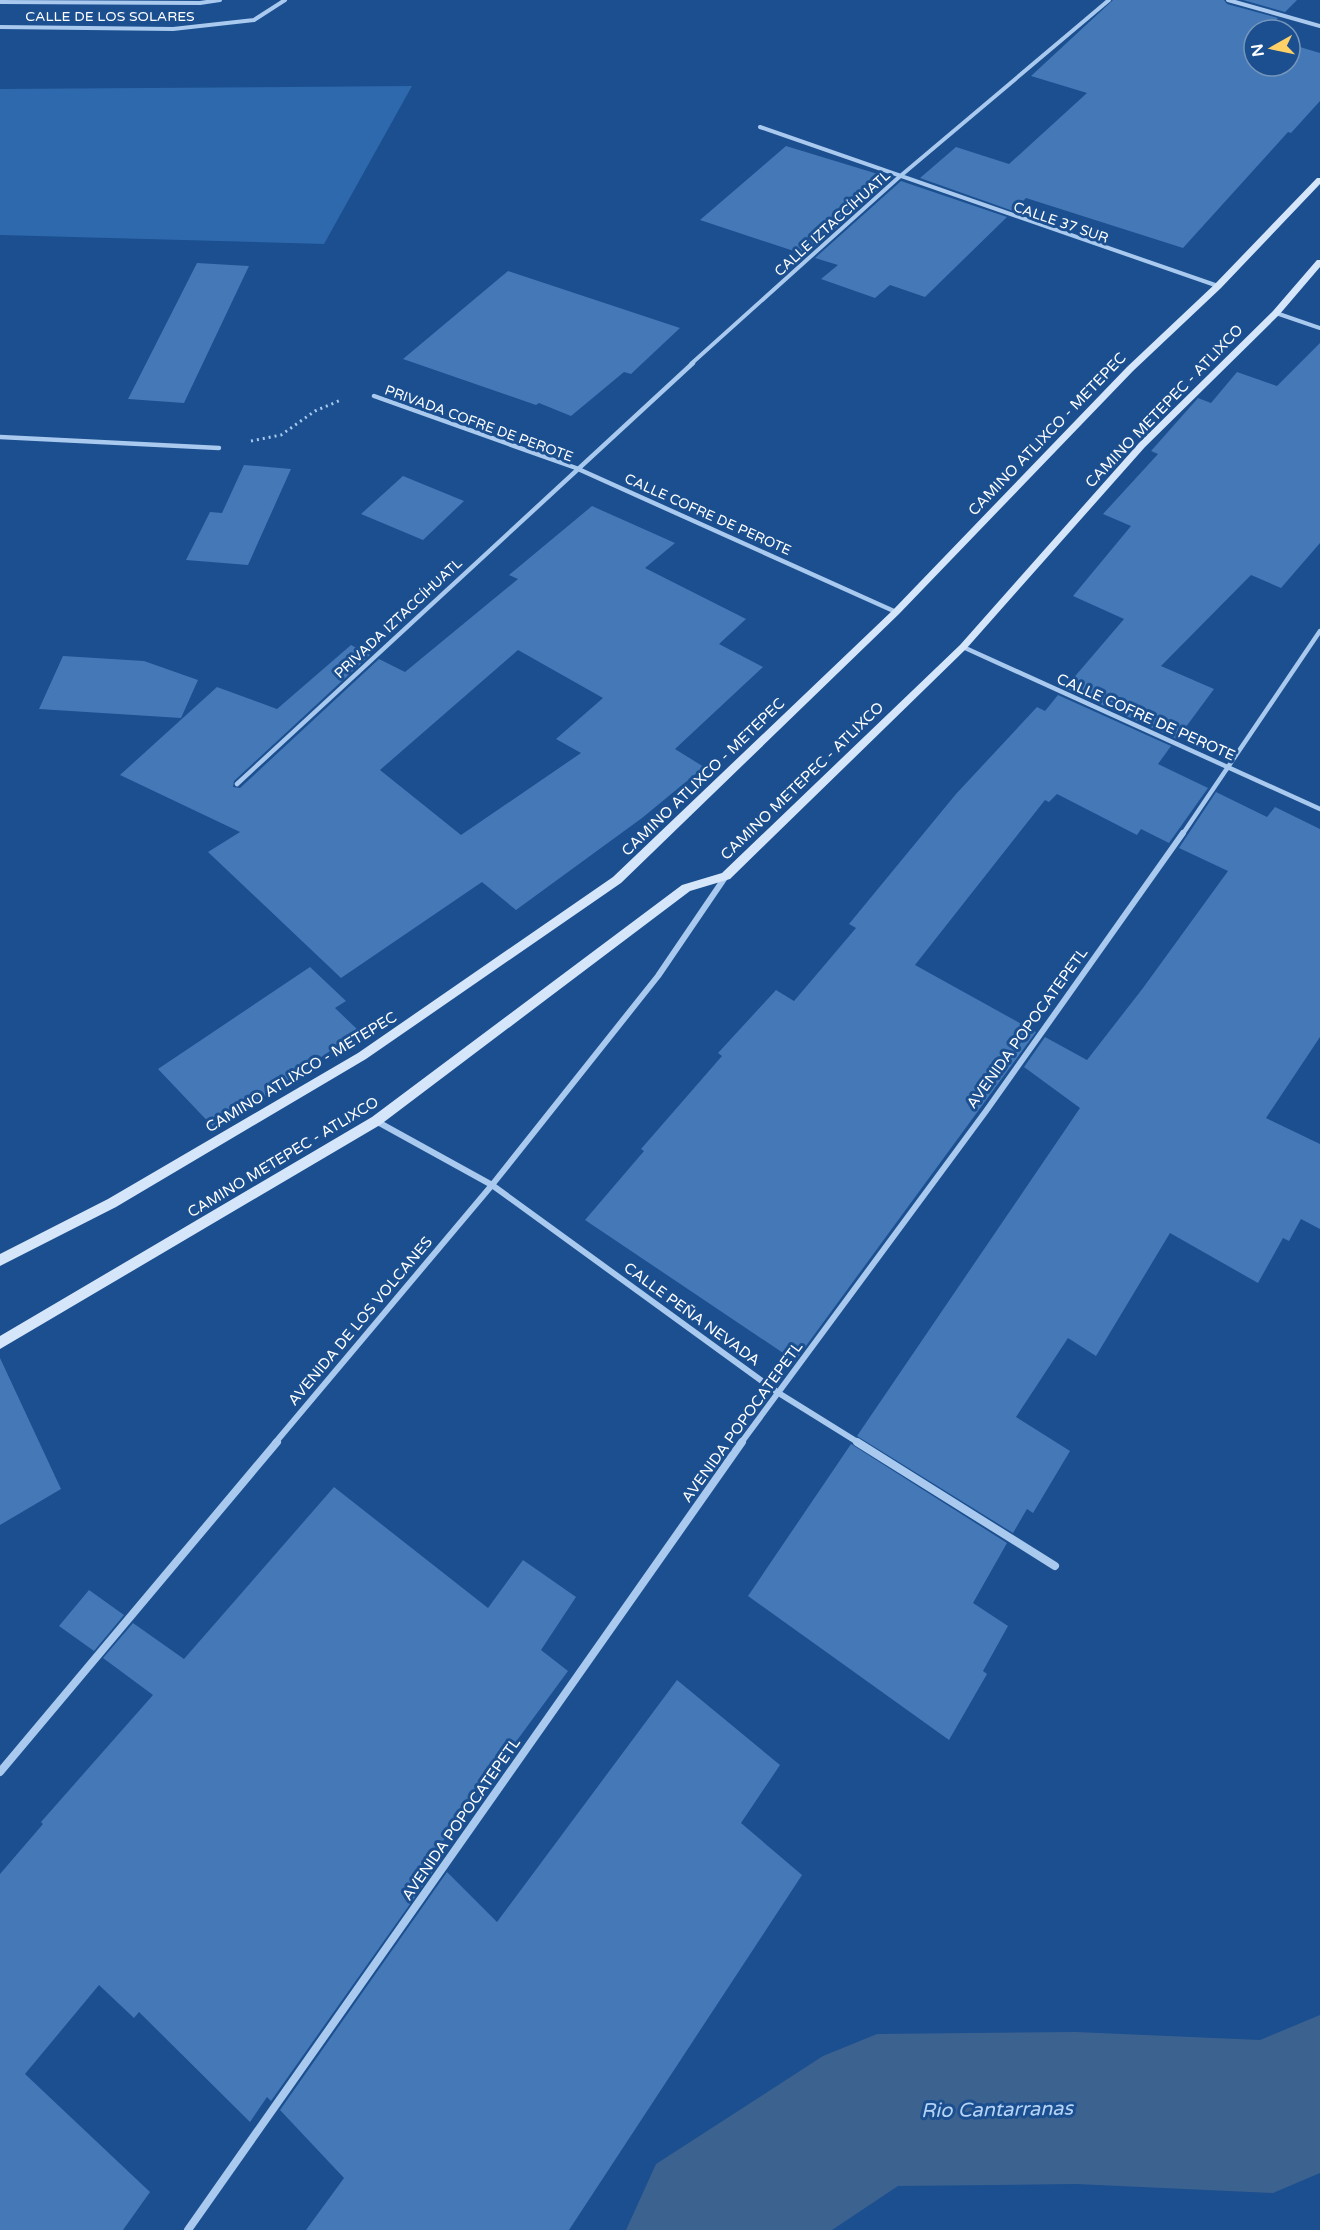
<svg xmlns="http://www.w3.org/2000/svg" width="1320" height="2230" font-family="'Varela Round',sans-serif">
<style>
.green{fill:#2e69ad}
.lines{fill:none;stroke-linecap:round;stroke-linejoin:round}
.river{fill:#3c6290;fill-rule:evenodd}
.building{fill:#4478b7;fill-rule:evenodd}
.path{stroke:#a9c9ee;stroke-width:3;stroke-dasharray:2 4;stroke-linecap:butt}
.minor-far3{stroke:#a9c9ee;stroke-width:4}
.minor-far2{stroke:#a9c9ee;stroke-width:4.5}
.minor-far1{stroke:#a9c9ee;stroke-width:6}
.minor{stroke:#a9c9ee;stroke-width:8}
.secondary{fill:#d6e6fa;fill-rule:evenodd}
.labels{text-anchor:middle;stroke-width:6;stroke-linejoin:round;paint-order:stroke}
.far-street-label{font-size:14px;fill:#fff;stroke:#1b4f8f}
.street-label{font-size:15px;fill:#fff;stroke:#1b4f8f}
.near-water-label{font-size:20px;font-style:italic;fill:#b5d3f5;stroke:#1b4f8f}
</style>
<rect width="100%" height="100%" fill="#1b4f8f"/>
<path class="green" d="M412,86l-88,158 -324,-9v-146z"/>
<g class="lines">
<path class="river" d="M1320,2015v158l-47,20 -197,-9 -178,2 -66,44h-206l30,-66 167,-108 54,-22 199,-2 184,8z"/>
</g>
<path class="building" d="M1113,0h111l3,4 51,14 -13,12h-11v36h36v-22l30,9v48l-29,32 -3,-1 -105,116 -157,-50 -13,13 -93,-33 36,-31 53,17 78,-71 -56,-17z
M1243,0h54l-12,12z
M786,146l105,32 -85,77 -106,-35z
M901,181l106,36 -82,80 -35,-12 -15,13 -54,-19 17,-14 -23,-7z
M197,263l52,3 -65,137 -56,-4z
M508,271l172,57 -49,46 -7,-2 -53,44 -32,-13 -3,2 -133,-46z
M1320,343v200l-39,45 -30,-13 -90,91 53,23 -37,50 -112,-51 59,-69 -51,-23 58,-70 -28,-12 55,-60 -7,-3 47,-53 13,5 26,-31 40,14z
M244,465l47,4 -43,96 -62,-5 24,-48 12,1z
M403,476l61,25 -41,39 -62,-26z
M592,506l83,37 -30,25 101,51 -27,25 44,23 -88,82 29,18 -62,51 -126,92 -34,-28 -141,96 -133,-126 32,-20 -120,-57 97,-88 60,22 74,-64 19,10 -136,126 -1,6 7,1 139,-129 26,13 113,-93 -9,-4zM518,650l85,48 -47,41 25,14 -120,82 -81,-65z
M63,656l81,5 54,19 -17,38 -142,-9z
M1058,695l113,51 -13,18 50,24 -39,55 -28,-14 -4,6 -80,-41 -8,8 -4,-2 -130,165 121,67 -241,329 -210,-141 59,-69 -3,-2 81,-93 -4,-3 58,-63 18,11 62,-73 -7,-4 107,-130 81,-87 8,4z
M1216,792l51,25 8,-10 45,22v208l-54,81 54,26v85l-19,-10 -12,22 -6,-3 -25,45 -88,-50 -74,123 -28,-18 -52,79 54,34 -37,62 -6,-4 -14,24 -156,-97 223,-328 -56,-41 21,-30 42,23 56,-72 85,-117 -49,-23z
M310,967l36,34 -11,7 24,23 -143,99 -58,-61z
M0,1358l61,131 -61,36z
M851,1444l156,99 -34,60 35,23 -25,45 4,3 -38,66 -201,-144z
M334,1487l154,121 35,-48 53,37 -35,53 27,21 -136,185 7,7 -168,238 -4,-4 -17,25 -111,-110 -5,6 -35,-33 -74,89 125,118 -27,38h-123v-356l43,-50 -2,-2 112,-127 -50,-37 30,-35 51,36z
M89,1590l35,25 -30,36 -35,-25z
M677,1680l103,85 -39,58 61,52 -233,355h-263l38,-52 -64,-68 167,-238 50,50z"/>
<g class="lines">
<path class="path" d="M251,441l30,-6 34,-24 26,-11"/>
<path class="minor-far3" d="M1228,0l92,26
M0,2l200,1 20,-3
M0,27l173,2 81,-9 31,-20
M760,127l458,159
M1276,313l44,15
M691,364l207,-186 211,-178"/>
<path class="minor-far2" d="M374,396l202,72 320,144
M0,437l219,11
M963,647l357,162
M237,784l456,-421
M1182,835l138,-204"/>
<path class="minor-far1" d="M376,1121l116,64 285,207 82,51
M275,1443l217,-258 166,-209 68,-100
M741,1443l245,-332 197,-278"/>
<path class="minor" d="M857,1442l198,124
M0,1772l277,-330
M188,2230l554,-788"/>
<path class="secondary" d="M1317,178h3v6l-99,104 -88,83 -234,243 -278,269 -255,176 -250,148 -116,59v-12l108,-55 250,-146 255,-176 280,-267 234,-243 88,-83z
M1317,260h3v7l-41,48 -134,132 -179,202 -236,230 -40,12 -310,234 -380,224v-13l372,-219 310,-232 40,-12 238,-228 179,-202 134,-132z"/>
</g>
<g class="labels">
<g class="far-street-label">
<text x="110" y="21">CALLE DE LOS SOLARES</text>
<text transform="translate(1061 222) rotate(19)" y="5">CALLE 37 SUR</text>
<text transform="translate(832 223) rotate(-42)" y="5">CALLE IZTACCÍHUATL</text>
<text transform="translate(479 423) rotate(20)" y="5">PRIVADA COFRE DE PEROTE</text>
<text transform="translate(708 514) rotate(24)" y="5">CALLE COFRE DE PEROTE</text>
<text transform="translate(398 618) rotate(-43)" y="5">PRIVADA IZTACCÍHUATL</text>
</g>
<g class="street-label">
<text transform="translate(1164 406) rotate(-46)" y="5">CAMINO METEPEC - ATLIXCO</text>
<text transform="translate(1047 434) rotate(-46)" y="5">CAMINO ATLIXCO - METEPEC</text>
<text transform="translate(1146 717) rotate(24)" y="5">CALLE COFRE DE PEROTE</text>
<text transform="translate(703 777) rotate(-44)" y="5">CAMINO ATLIXCO - METEPEC</text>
<text transform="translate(802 781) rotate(-44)" y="5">CAMINO METEPEC - ATLIXCO</text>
<text transform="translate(1027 1028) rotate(-54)" y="5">AVENIDA POPOCATEPETL</text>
<text transform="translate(301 1072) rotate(-31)" y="5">CAMINO ATLIXCO - METEPEC</text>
<text transform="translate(283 1157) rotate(-31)" y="5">CAMINO METEPEC - ATLIXCO</text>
<text transform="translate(692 1314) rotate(36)" y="5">CALLE PEÑA NEVADA</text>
<text transform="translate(360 1321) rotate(-50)" y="5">AVENIDA DE LOS VOLCANES</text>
<text transform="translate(742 1422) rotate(-54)" y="5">AVENIDA POPOCATEPETL</text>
<text transform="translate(461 1819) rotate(-55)" y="5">AVENIDA POPOCATEPETL</text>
</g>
<g class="near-water-label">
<text transform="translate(997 2109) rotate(-1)" y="7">Rio Cantarranas</text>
</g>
</g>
<g transform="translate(1272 48) rotate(261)"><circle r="28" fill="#1b4f8f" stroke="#7695bc" stroke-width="1.5"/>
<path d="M0-4.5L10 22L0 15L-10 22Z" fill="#ffd166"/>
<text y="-9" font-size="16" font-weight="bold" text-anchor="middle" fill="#ffffff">N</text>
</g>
</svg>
